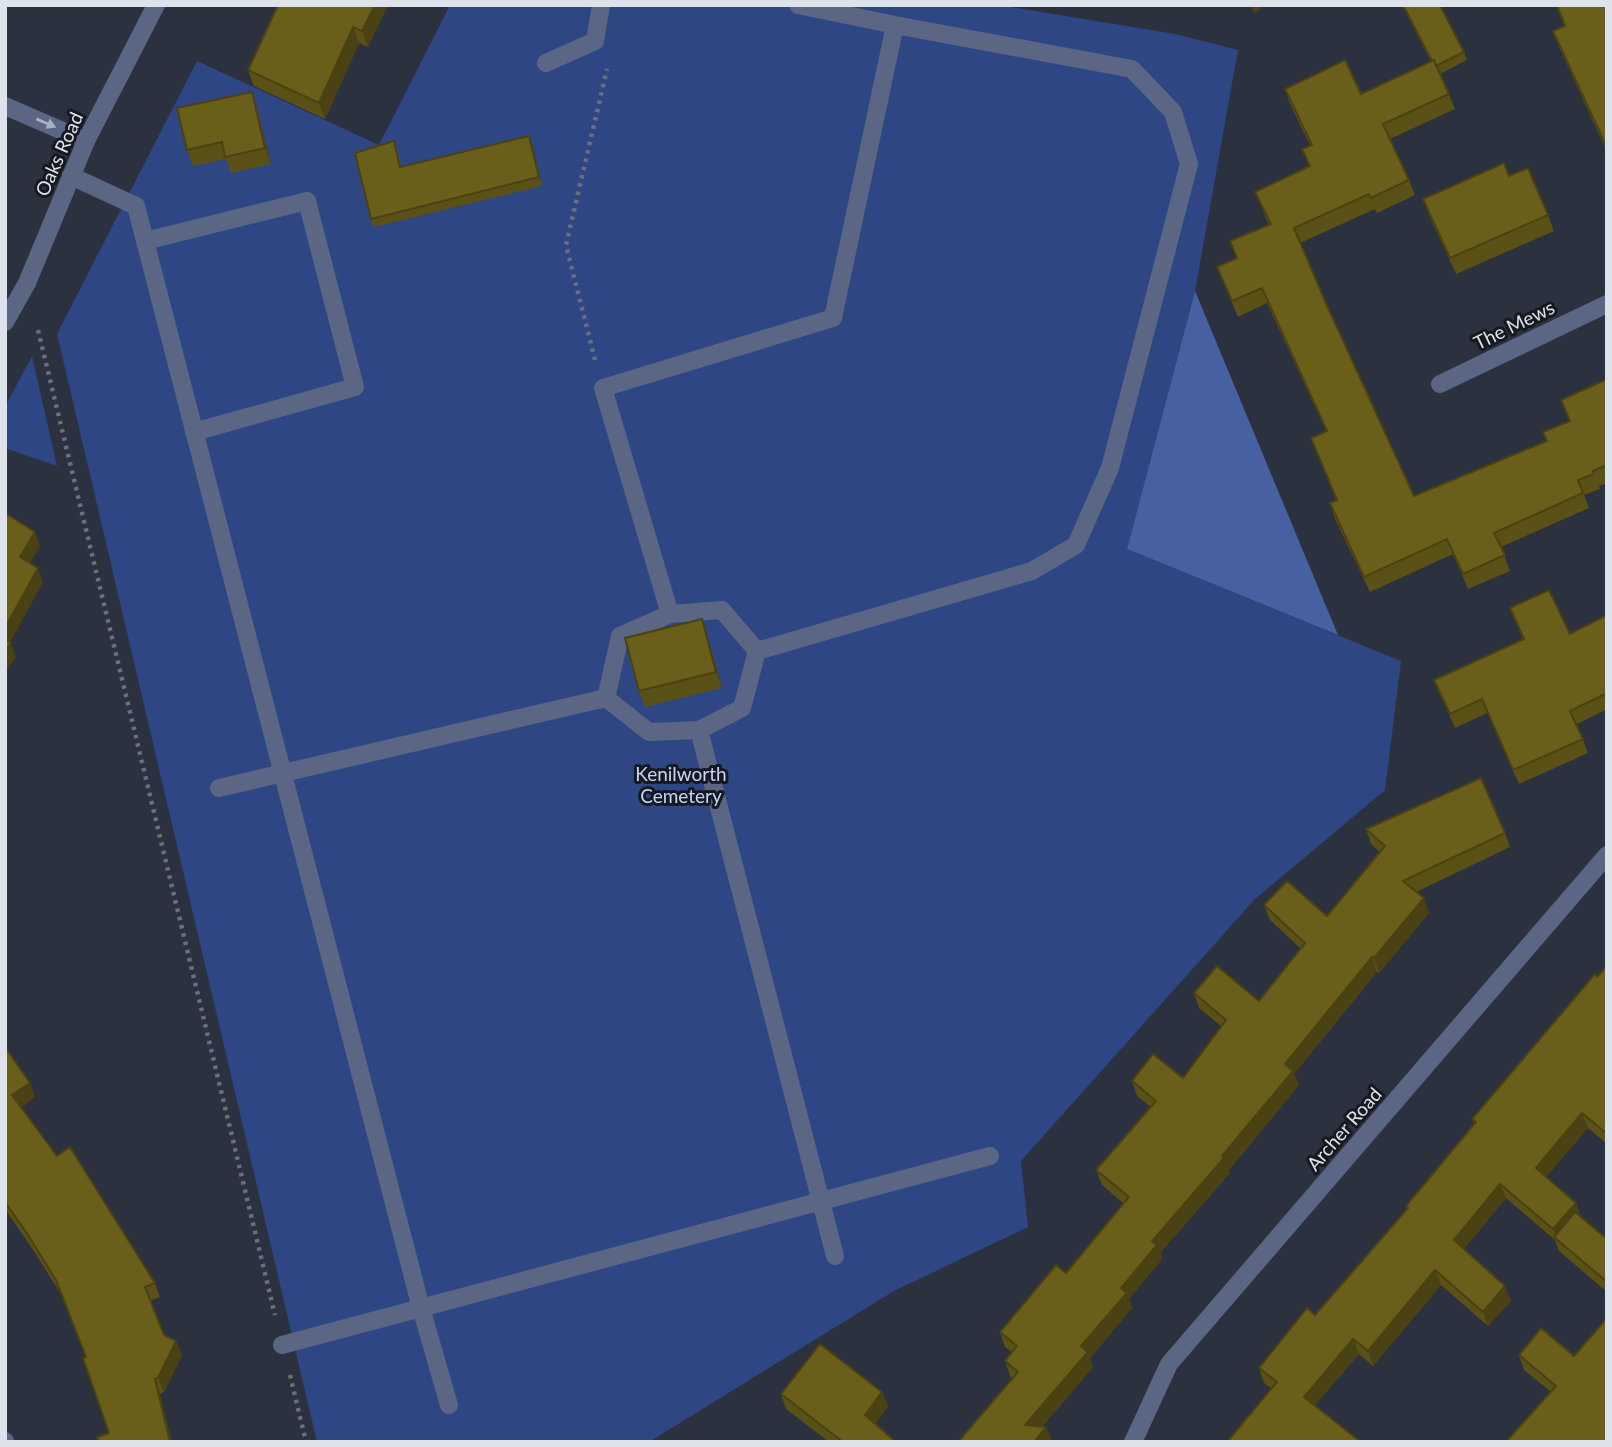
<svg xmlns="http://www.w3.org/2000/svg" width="1612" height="1447" font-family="Lato,sans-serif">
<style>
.green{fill:#2f4684}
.forest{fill:#4760a2}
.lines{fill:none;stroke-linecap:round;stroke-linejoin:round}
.path{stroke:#6a6f7b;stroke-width:4.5;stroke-dasharray:3.5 5;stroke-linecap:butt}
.service{stroke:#5a6683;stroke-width:18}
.minor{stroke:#5a6683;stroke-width:18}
.wall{fill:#5a5116}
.shaded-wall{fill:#4a4212}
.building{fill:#695e1a;stroke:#4a4212;stroke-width:2}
.oneway{fill:#a9b0c1}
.labels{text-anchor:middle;stroke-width:6;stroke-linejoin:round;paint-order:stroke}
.street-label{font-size:19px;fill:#dee2eb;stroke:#16191f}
.park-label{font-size:19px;fill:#c5d5fb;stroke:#16191f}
</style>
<rect width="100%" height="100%" fill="#2b313e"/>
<path class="green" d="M450,5h549l176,29 63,16 -43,241 -68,258 274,112 -16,129 -131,110 -233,261 7,66 -134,64 -245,151h-332l-260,-1108 140,-273 182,84z
M32,356l25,110 -52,-18v-41z"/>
<path class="forest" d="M1195,291l143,344 -211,-86z"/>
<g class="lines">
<path class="path" d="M38,330l237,985
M595,360l-29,-115 41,-176
M290,1375l16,67"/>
<path class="service" d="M798,5l97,20
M546,63l49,-22 6,-36
M71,176l65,30 285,1102 569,-152
M145,241l162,-40 48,186 -161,45
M757,651l-35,-41 -52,4 -67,-226 230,-70 62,-293 237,44 41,43 16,52 -79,304 -34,77 -44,26 -275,80 -15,57 -43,22 136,526
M606,698l14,-62 50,-22
M219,788l387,-90 43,34 50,-2
M282,1345l139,-37 28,97"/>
<path class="minor" d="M5,106l81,35
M5,322l22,-39 59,-142 70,-136
M1440,384l167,-80
M5,1441v1
M1133,1442l36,-78 438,-509"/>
</g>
<path class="wall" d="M388,5l-20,42 -9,-4 -34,76 -71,-33 -6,-16z
M1402,5h38l24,47 3,8 -27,14 15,35 -65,30 19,41 6,15 -38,18 -2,-4 -75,34 25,58 89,195 132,-55 -3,-9 26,-11 -8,-21 46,-21v104l-8,3 1,3 -16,6 5,13 -88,39 9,24 -42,18 -15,-35 -83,38 -35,-73 -5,-16 6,-3 -25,-62 15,-7 -59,-128 -29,14 -21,-50 20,-8 -7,-18 39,-16 -14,-33 54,-25 -7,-18 8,-4 -20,-41 -5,-15 76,5 70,-32z
M1556,5h51v147l-48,-105 -6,-16 11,-5z
M252,92l5,16 14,56 -40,9 -5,-14 -33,7 -6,-16z
M394,141l7,26 131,-23 10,42 -168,41 -3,-8z
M1509,176l39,39 6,16 -98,43 -27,-59 -6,-16z
M1510,608l60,26 37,-19v94l-30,15 11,29 -69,31 -32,-71 -32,15 -15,-34 -6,-14 89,-41z
M702,619l5,16 15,53 -77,19 -6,-16z
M1366,829l139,4 5,14 -94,45 13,21 -50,60 -2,-1 -83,102 5,11 -70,85 1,3 -70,80 2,6 -33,40 3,9 -42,50 3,9 -51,60h4l6,15h-94l54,-64 -2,-2 -5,-15 7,-9 -7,-5 -5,-15 66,-59 57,-70 -21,-18 -6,-15 55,-63 -14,-11 -5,-15 51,-3 38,-52 -22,-18 -5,-15 65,8 42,-52 -31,-29 -6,-15 63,11 53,-64 -9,-8z
M1607,966v178l-19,-16 -42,49 30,26 5,14 26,22v53l-48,-41 -4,-11 -49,-42 -42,51 47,52 -23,25 -47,-41 -68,81 -14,-12 -44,51 -43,-16 -8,-6 -5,-15 56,-53 92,-106 -1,-3 68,-82 -2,-5z
M5,1047l25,36 5,14 -14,10 36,49 98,127 5,14 -10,4 14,34 12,6 6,14 -18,37 -4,2 -51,39 -23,-76 -25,-63 -28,-44 -28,-41z
M1607,1318l-56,74 -27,-22 -5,-15 55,1z
M882,1392l6,15 -13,17 21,18h-67l-43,-33 -5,-15z"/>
<path class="shaded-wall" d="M375,5h13l-20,42 -6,-16z
M1251,5h14l-11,9z
M353,27l6,16 -34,76 -6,-16z
M252,92l5,16 14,56 -6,-16z
M529,136l3,8 10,42 -3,-9z
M35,532l5,14 -15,25 -5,-14z
M38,568l5,14 -37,68 -1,-22z
M702,619l5,16 15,53 -6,-16z
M11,643l5,14 -11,16v-22z
M1424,898l5,15 -50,60 -5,-15z
M1372,957l5,15 -83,102 5,11 -70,85 1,3 -70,80 2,6 -33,40 3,9 -42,50 3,9 -62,73 -6,-15 56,-79 71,-105 70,-85 63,-92z
M30,1083l5,14 -17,12 -6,-14z
M1582,1113l6,15 -47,55 -5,-15z
M1500,1184l6,14 -47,57 -5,-15z
M1576,1203l5,15 -24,22 -4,-11z
M1435,1270l6,15 -68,81 -5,-15z
M1505,1286l6,15 -23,25 -5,-14z
M1353,1339l6,15 -50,58 -5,-15z
M176,1341l6,14 -18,37 -6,-14z
M155,1379l5,15 12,48h-2z
M882,1392l6,15 -18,23 -5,-15z
M1046,1427l6,15h-18z"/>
<path class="building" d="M278,5h97l-13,26 -9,-4 -34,76 -71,-33z
M1403,5h37l24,47 -28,14 -2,-6 -2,1z
M1557,5h50v143l-54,-117 12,-5z
M1345,60l16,34 73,-34 15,34 -66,30 26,56 -38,18 -2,-4 -75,34 31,73 89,195 133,-55 -4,-9 27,-11 -9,-21 46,-21v86l-14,6 1,3 -16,6 5,13 -89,40 11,22 -42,19 -16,-35 -83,38 -34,-74 7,-3 -26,-62 16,-7 -65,-143 -30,13 -15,-34 20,-9 -7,-17 41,-17 -16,-32 55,-26 -8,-17 10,-4 -27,-56z
M252,92l13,56 -40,9 -3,-15 -35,8 -10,-42z
M529,136l10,41 -168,42 -16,-66 39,-12 6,26z
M1504,163l5,13 19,-8 20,47 -98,43 -27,-59z
M5,513l30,19 -15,25 18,11 -33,60z
M1549,590l21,44 37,-19v78l-37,18 13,28 -70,31 -31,-71 -32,15 -16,-34 90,-41 -14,-31z
M702,619l14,53 -77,19 -14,-53z
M5,639l6,4 -6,8z
M1481,778l24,55 -102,48 21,17 -50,60 -2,-1 -87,107 8,7 -71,85 2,2 -72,83 5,4 -36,43 6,5 -46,53 7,6 -63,73 21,2 -12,15h-76l60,-70 -13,-11 12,-15 -17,-14 56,-67 10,8 63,-76 -33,-27 60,-69 -24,-20 21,-27 30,24 43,-58 -32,-27 23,-27 42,35 46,-58 -41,-38 23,-24 40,35 58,-70 -19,-17z
M1607,966v168l-25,-21 -46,55 40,35 -23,26 -53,-45 -46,56 51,46 -22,26 -48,-42 -67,81 -15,-12 -49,58 57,45h-134l50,-60 -18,-14 48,-60 8,7 93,-107 -2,-2 70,-84 -4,-3 123,-145 2,3z
M5,1047l25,36 -18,12 45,61 13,-9 85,136 -10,4 19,48 12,6 -18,37 -3,1 15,63h-71l-2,-5 12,-4 -26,-75 3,-1 -30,-77 -28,-45 -23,-33z
M1575,1212l32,27v43l-53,-45z
M1607,1318v123l-101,1 50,-56 -37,-31 22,-27 33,28z
M820,1344l62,48 -17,23 31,27h-53l-62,-48z"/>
<defs><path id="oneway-solid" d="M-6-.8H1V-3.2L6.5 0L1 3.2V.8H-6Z" transform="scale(1.75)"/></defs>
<use class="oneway" href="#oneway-solid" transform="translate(46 123) rotate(23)"/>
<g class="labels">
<g class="street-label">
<text transform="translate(59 154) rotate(-66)" y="7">Oaks Road</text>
<text transform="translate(1514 325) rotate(-26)" y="7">The Mews</text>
<text transform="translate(1344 1129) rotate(-49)" y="7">Archer Road</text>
</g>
<g class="park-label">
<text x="681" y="781">Kenilworth<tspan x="681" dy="22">Cemetery</tspan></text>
</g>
</g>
<rect width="1612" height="1447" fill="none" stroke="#dee2eb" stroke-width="14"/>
</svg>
